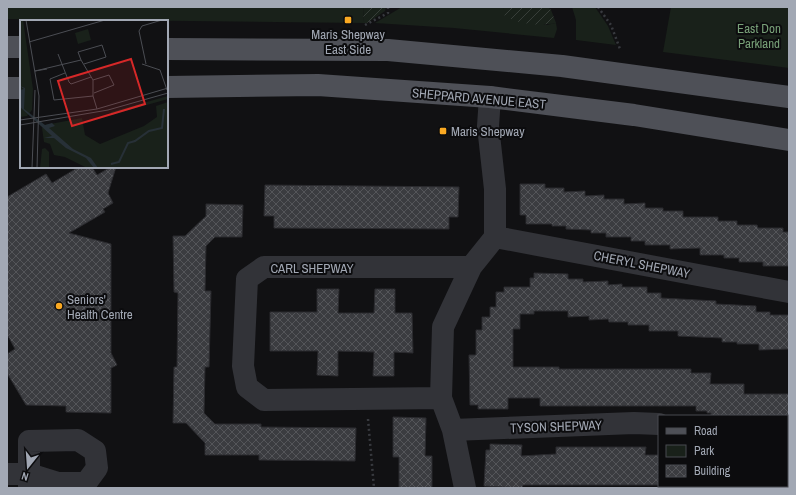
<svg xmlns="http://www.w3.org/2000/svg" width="796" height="495" font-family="'Archivo Narrow',sans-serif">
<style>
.green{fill:#19211a}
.garden{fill:url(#garden-furrows)}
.building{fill:url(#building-cross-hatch);stroke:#2b2b2f}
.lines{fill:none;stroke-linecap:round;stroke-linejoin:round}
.path{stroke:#383a3f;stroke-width:2.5;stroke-dasharray:2 3;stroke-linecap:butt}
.minor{stroke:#323338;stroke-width:22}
.major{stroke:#4e5057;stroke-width:22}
.poi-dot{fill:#faa922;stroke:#0c0c0e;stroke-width:1.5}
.labels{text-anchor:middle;stroke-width:4;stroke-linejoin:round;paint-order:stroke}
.park-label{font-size:13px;fill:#78a078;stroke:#0c0c0e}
.poi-label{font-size:13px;fill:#a2a8b4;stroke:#0c0c0e;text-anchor:start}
.street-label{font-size:13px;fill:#a2a8b4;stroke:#0c0c0e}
.inset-river{fill:none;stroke:#273037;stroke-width:2}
.inset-road{fill:none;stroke:#4b4d53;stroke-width:1}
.view{fill:#d62828;fill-opacity:0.15;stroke:#d62828;stroke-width:2}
.inset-edge{fill:none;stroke:#a2a8b4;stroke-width:2}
</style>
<defs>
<pattern id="garden-furrows" width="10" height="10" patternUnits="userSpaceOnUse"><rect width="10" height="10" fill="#19211a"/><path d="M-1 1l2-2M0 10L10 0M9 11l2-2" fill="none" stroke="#373e39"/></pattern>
<pattern id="building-cross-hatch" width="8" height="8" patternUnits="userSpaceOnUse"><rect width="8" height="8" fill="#3b3c40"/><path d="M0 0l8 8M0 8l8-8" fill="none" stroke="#545559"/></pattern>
</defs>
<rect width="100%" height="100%" fill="#111113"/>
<path class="green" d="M7,7h357l-1,16 -356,-4z
M402,7h101v2l43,16 10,-2 1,6 -3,9 -100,-10 -79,-5z
M572,7h23l13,19 8,19 -40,-5v-20z
M671,7h118v61l-126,-16z"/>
<path class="garden" d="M364,7h22l-1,4 -18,12h-4z
M503,7h45l3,3 5,13c-16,3 -38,2 -52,-8z"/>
<path class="building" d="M79,167h13l5,8 14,-8h5l-8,26 5,10 -10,6 2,3 -36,21 42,11v109l6,12 -6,3v45l-45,-1v-6l-40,-1 -19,-32v-19l8,-5 -8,-15v-137l39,-23 6,9z
M520,184h25v4h19v4l21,-1v5l19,-1v4h20v5l21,-1v5h18v3h20v6h35v4h19v4h20l1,3h25v4h6v34h-26v-4h-24v-4h-15v-3h-24v-7l-30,1v-4h-25v-4h-14v-4h-25v-4h-15v-3l-25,-1v-3h-14v-2h-26v-9h-6z
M265,185l194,2 -1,30h-9v12l-175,-1v-12h-10z
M206,204l37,1 -1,32h-27l-9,9 -1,45h6l-2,76h-4l-1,46 11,11h46v3l95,1 -1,33 -96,-1v-5h-54v-12l-19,-20h-13l1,-56h3l1,-74 -4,-1 -1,-56h12l21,-20z
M534,273l34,1v5h15v3l25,-1v4l14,-1v3h25v6h14v5l55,3v3l40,2v6h14v3h19v34l-30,1v-6h-22v-2h-15v-4l-44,-2v-5h-29v-6h-21v-3h-19l-1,-3 -19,1v-4l-21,1v-6h-34v3h-14v15h-7v38h46v2h132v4h20l-1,11h34v10h45v22h-78v-3h-4v-2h-11v-5h-156v-8h-32v11h-30v-4h-8l-1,-50h7v-25h6v-13h8v-10h6v-15h8v-5h26v-9h4z
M317,289h22l-1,24h36l1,-24h20v24h17l1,40 -19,-1v24h-21l1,-24 -36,-1v25l-21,-1 1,-24h-48v-39h47z
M393,417l33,1 -1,38h7v32h-33v-31h-6z
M490,444l32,1 -1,11 35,-2v-7h90l-1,8h14v30h-136l-1,3 -38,-2 2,-36h4z"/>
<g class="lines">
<path class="path" d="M598,7l13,18 9,24
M365,25l23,-12v-6
M368,419l6,69"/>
<path class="minor" d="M495,237l294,55
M441,398l-177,2 -17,-13 -4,-21 4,-87 17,-12h207
M453,430l181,-7 25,1
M787,459h1
M7,474h22l29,9h28l11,-15 -2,-17 -17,-11 -49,1v47
M695,486v2
M465,488l-12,-58 -12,-32 2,-71 28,-60 24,-30v-48l-7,-63 2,-29"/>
<path class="major" d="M7,47h14
M167,49l221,1 174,16 227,31
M167,87l151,-2 172,12 144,18 155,25
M7,88h14"/>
</g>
<g class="poi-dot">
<rect x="344" y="16" width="8" height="8" rx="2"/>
<rect x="439" y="127" width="8" height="8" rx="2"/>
<circle cx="59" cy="306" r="4"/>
</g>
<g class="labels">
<g class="park-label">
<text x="759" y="33">East Don<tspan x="759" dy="15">Parkland</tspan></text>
</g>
<g class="poi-label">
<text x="348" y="39" text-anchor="middle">Maris Shepway<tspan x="348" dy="15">East Side</tspan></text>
<text x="451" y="136">Maris Shepway</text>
<text x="67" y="304">Seniors'<tspan x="67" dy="15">Health Centre</tspan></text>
</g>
<g class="street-label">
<text transform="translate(479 98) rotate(5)" y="5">SHEPPARD AVENUE EAST</text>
<text transform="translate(642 264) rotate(11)" y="5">CHERYL SHEPWAY</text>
<text x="312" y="273">CARL SHEPWAY</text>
<text transform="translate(556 426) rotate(-2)" y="5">TYSON SHEPWAY</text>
</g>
</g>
<g transform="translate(20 20)">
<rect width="148" height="148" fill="#111113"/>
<path d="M68,9l3,11 -13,4 -3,-11zM148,76v3l-57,16v-3zM148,82v66h-81l-22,-11 -11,-2 -4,-11 -6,-2 -2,-14 3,-3 37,-7 3,17 15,9 44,-18 13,-9 -1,-11zM25,128l4,4v16h-9l2,-19z" fill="#19211a"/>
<path d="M0,0h3l10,69 -1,21 -5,6 -7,1z" fill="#19211a"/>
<path d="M0,66l5,2 -1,21 21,16 7,-2 3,3 -6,2 24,21 18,9 7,10h-4l-8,-10 -20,-10 -12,-10h-10l8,-2 -32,-29v-17l4,-1z" fill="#273037"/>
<path class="inset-river" d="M91,144l8,-2 9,-19 7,-2 14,-10 13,-3 2,-19"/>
<path class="inset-road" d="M6,0l13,76 -2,72M9,22l76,-22M38,34l11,28 2,2 20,-7M61,40l-3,-8 24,-7 4,12 -22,7M122,44l18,6 7,20M126,44l-7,-33 3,-5 20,-6M27,49l-12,2 46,-11 12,20v16l4,13M45,53l-15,6 4,21 39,-4M73,60l16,-5 5,10 -20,8M0,100l77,-11 71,-21M0,105l88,-15 60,-17M12,148l3,-78"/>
<path class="view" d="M111,39l14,45 -73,22 -14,-45z"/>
<rect width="148" height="148" class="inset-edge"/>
</g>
<rect width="796" height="495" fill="none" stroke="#a2a8b4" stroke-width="16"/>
<rect x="658" y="415" width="130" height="72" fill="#0c0c0e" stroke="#484a50"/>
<rect x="666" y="428" width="20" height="6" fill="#4e5057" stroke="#484a50"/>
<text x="694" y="435" font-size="12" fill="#a2a8b4">Road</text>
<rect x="666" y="445" width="20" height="12" fill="#19211a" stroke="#484a50"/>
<text x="694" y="455" font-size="12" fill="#a2a8b4">Park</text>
<rect x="666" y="465" width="20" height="12" fill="url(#building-cross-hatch)" stroke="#484a50"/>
<text x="694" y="475" font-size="12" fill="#a2a8b4">Building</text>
<g transform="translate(28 467) rotate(197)" stroke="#0c0c0e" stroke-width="3" paint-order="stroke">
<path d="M0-3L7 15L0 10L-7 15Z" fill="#a2a8b4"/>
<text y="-6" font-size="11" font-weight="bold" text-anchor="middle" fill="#a2a8b4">N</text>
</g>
</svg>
